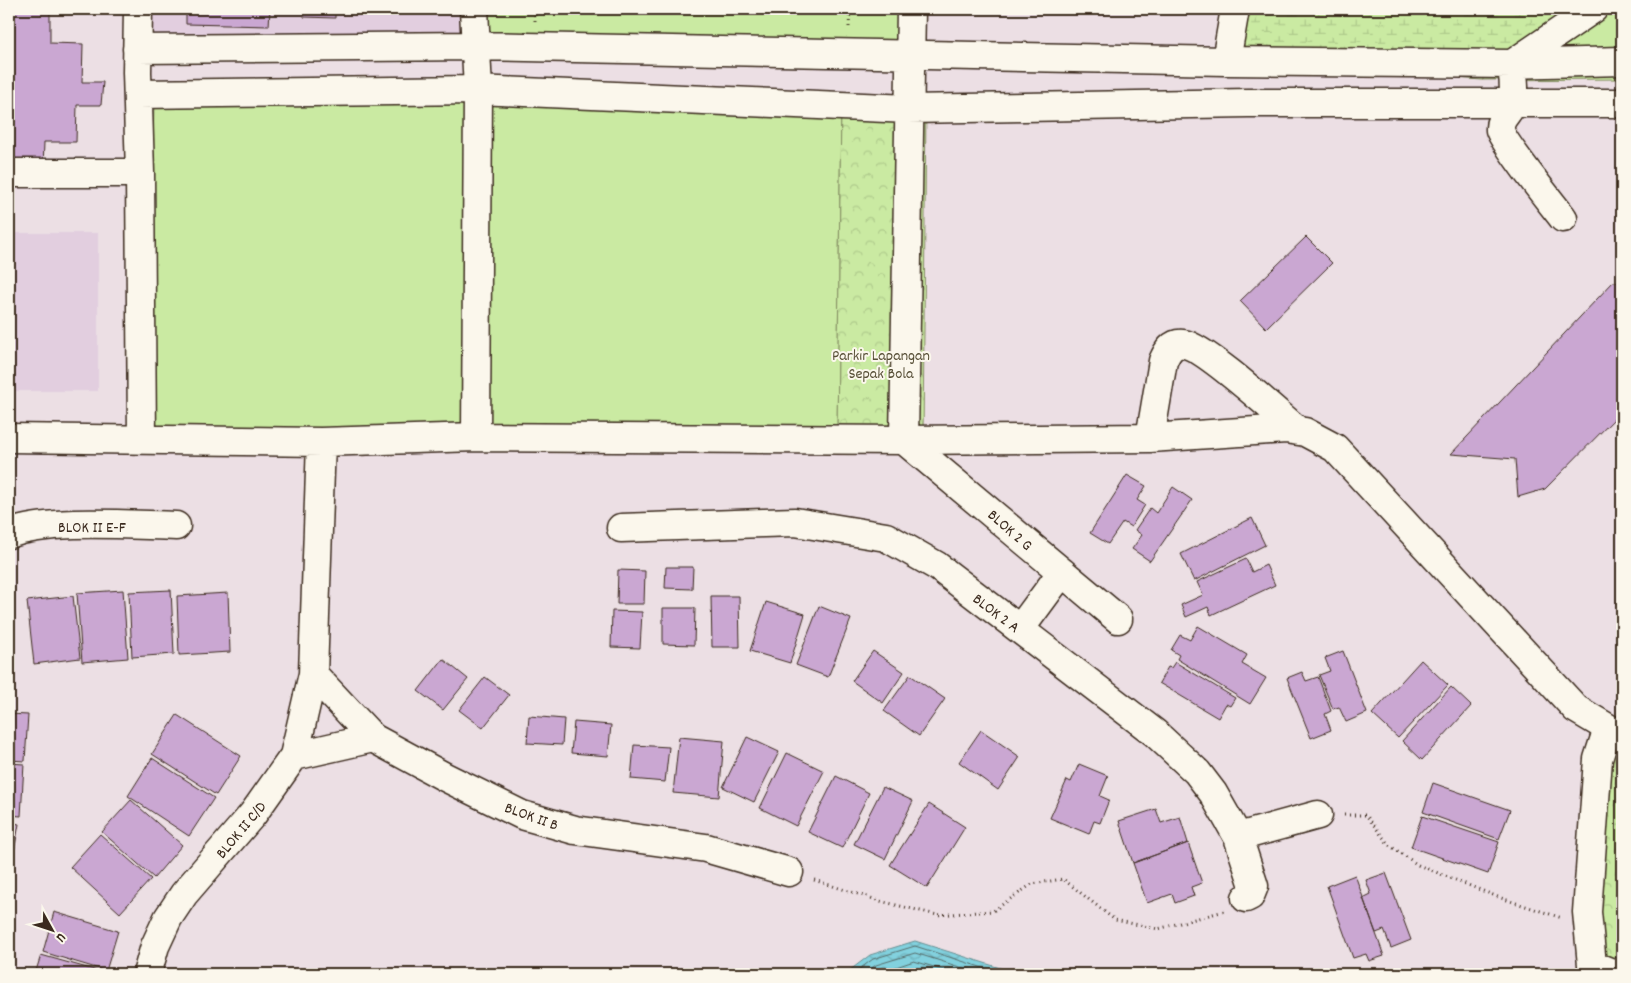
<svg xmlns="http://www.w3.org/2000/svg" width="1631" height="983" font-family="Dekko,sans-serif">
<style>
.built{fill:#e2cedf}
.grass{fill:#caeaa2;stroke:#828a60}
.forest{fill:url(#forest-crowns);stroke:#828a60}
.wetland{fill:url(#wetland-marsh);stroke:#828a60}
.water{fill:url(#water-waves);stroke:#668e91}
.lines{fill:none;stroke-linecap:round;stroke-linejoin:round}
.shore{stroke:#576d6b;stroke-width:1}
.building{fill:#caa7d2;stroke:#3b2a1e}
.minor-casing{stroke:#3b2a1e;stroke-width:31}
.path{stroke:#3b2a1e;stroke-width:3;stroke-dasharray:1 4;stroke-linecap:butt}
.minor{stroke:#fbf7ec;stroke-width:28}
.labels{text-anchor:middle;stroke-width:4;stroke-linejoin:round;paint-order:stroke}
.park-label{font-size:16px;fill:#585038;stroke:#fbf7ec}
.street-label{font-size:16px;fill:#3b2a1e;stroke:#fbf7ec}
</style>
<defs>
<pattern id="forest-crowns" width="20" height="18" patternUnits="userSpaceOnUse" patternTransform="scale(1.25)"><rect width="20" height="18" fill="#caeaa2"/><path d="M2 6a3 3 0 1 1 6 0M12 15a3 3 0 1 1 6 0" fill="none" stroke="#aec98b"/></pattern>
<pattern id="wetland-marsh" width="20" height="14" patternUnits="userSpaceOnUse" patternTransform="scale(1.25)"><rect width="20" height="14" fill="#caeaa2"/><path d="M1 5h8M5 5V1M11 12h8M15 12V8" fill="none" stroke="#aec98b"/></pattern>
<pattern id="water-waves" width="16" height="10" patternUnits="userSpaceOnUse" patternTransform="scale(1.25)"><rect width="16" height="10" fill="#82d1de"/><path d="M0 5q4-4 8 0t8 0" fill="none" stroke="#71b4be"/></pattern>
</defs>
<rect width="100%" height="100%" fill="#ecdfe4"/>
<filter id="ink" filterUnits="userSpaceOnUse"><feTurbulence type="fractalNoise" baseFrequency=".02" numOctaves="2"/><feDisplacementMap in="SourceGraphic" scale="10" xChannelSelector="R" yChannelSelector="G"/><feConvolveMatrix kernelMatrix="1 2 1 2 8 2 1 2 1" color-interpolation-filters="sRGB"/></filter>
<g filter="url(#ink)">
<path class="built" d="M139,9h333v32l-331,9z
M98,233v158h-89v-158z"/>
<path class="grass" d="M472,9h427l-1,36 -426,-4z
M1594,9h28v70l-140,1z
M154,101l687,4 -4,331 -689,-7z"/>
<path class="forest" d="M841,105h85l-3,334 -86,-3z
M1622,723v249l-10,1 -25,-61 21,-184z"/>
<path class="wetland" d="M1244,9h350l-112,71 -251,-18z"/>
<path class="water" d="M915,941l104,33h-174l25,-19z"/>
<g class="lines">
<path class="shore" d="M853,974l20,-15 42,-13 87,28
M863,974l13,-9 39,-12 67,21
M875,974l39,-13 43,13"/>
</g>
<path class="building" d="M9,9h41v34l33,1 -1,38h21l-2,23h-24l-1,37h-32l-1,26h-34z
M186,9h84l-1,17 -83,-2z
M305,9h72v3l-42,-1v7l-31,-1z
M1306,237l26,26 -66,65 -26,-27z
M1613,282h9v129l-77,78 -27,8 -3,-38 -64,-5z
M1127,475l19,11 -9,14 8,5 -14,22 -8,-5 -15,22 -18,-11z
M1173,487l19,13 -42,61 -18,-12 10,-14 -7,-5 15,-22 6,5z
M1252,518l13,27 -71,36 -13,-27z
M1246,559l6,13 14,-7 9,20 -64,30 -3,-8 -22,10 -5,-12 22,-10 -6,-13z
M666,567h27l-1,22 -27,-1z
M618,570l27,1 -1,33h-27z
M123,590l5,68 -46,4 -5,-69z
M171,590l3,64 -42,3 -3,-65z
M228,593l2,59 -51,3 -2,-59z
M73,596l7,62 -46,6 -7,-63z
M711,596h28l1,51h-28z
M766,602l39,12 -15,49 -40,-12z
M819,606l32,13 -23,58 -32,-12z
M663,608h32l-1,37 -31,-1z
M612,611l30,1 -2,36 -29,-1z
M1198,626l49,29 -5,9 24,14 -16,26 -73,-45 2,-4 -8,-5 9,-15 10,5z
M873,651l31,21 -21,31 -31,-22z
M1343,651l24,62 -21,9 -7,-15 -6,2 -14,-34 11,-4 -5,-13z
M443,659l25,20 -25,31 -25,-19z
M1421,660l27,25 -50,53 -26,-24z
M1175,662l60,36 -5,8 -4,-2 -8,14 -59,-35 9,-16 3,1z
M1302,672l4,9 12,-4 13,34 -6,3 6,16 -20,8 -24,-60z
M910,675l35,24 -26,37 -35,-25z
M485,677l24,18 -26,33 -24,-18z
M1451,687l20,19 -49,54 -20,-19z
M9,714l19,1 -3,46 -16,-1z
M177,715l64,41 -25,39 -64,-41z
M529,716l35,3 -2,26 -35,-2z
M574,722l37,3 -3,31 -37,-3z
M981,730l39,27 -22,33 -39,-28z
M679,737l45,4 -5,56 -46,-4z
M747,737l32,15 -25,50 -31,-15z
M634,745l35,2 -4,35 -34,-3z
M787,753l37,18 -28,55 -36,-18z
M152,758l62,40 -25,38 -61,-40z
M9,763l15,1 -3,52 -12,-1z
M1079,764l29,12 -8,20 9,4 -9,23 -6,-2 -5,13 -39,-16 17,-38 4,2z
M836,776l33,17 -27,55 -34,-16z
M1433,783l77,27 -11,29 -76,-27z
M883,787l30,14 -28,58 -31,-15z
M131,800l51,45 -28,33 -52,-46z
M929,804l36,23 -38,61 -37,-23z
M1156,809l5,14 19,-6 8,26 -55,20 -14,-42z
M1422,816l77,26 -11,32 -77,-27z
M9,822l10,2 -7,39 -3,-1z
M100,834l51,45 -31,34 -50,-46z
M1188,843l14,40 -11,4 3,9 -19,7 -3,-9 -25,9 -14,-40z
M1386,873l25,67 -20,8 -7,-18 -8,3 -13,-35 8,-4 -5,-14z
M1355,875l29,81 -15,5 -3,-7 -13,4 -26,-72z
M54,912l64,19 -12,40 -63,-19z
M41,955l64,18v1h-70z"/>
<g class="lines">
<g class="minor-casing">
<path id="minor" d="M138,9l-1,63 3,101 2,266
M474,9l4,81 -2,347
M137,49l338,-3 751,15 286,3 110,-3
M1226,61l9,-52
M138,94l340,-4 431,19 339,-6h374
M9,173h131
M1563,218c-11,-14 -61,-77 -63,-88 -1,-13 9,-16 12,-27 4,-12 1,-26 0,-39l81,-55
M9,438l312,4 155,-5 428,3 7,-431
M1150,438l13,-77c4,-9 9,-19 21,-17 21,3 93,69 113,86
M904,440l246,-2 136,-9 19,3 30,16 241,261 32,19
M904,440l214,179
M621,528l174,-6 91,15 51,29 218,167 42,39 16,21 25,44 16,49 -4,10 -4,2
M9,534c40,-16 121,-9 167,-8
M1020,629l42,-57
M313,674l60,64 72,39 77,38 53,15 131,18 83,24
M1608,728l-10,31 -11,153 5,53 20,8 10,-1
M294,756l79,-18
M1238,837l80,-22
M147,974l8,-28 13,-28 16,-24 69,-80 41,-58 19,-82 8,-232"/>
</g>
<path class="path" d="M535,21v-12
M849,27l1,-18
M1344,815h22l23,30 29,20 80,32 64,21
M814,880l66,21 57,14 56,-4 39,-27 31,-5 52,41 43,9 66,-18"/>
<use href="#minor" class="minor"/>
</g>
</g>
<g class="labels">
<g class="park-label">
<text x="881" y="360">Parkir Lapangan<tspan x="881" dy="18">Sepak Bola</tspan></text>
</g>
<g class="street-label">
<text x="92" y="532">BLOK II E-F</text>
<text transform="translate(1011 529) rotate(41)" y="6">BLOK 2 G</text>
<text transform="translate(997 612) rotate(37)" y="6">BLOK 2 A</text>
<text transform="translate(532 815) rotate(20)" y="6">BLOK II B</text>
<text transform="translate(240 829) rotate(-50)" y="6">BLOK II C/D</text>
</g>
</g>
<rect width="1631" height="983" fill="none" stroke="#fbf7ec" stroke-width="30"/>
<rect x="15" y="15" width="1601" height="953" fill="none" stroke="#3b2a1e" stroke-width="2" filter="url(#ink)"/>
<g transform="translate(52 930) rotate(130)" stroke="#fbf7ec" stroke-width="4" paint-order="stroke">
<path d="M0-4L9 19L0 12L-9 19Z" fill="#3b2a1e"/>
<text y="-8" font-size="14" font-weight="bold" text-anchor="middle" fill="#3b2a1e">U</text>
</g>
</svg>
